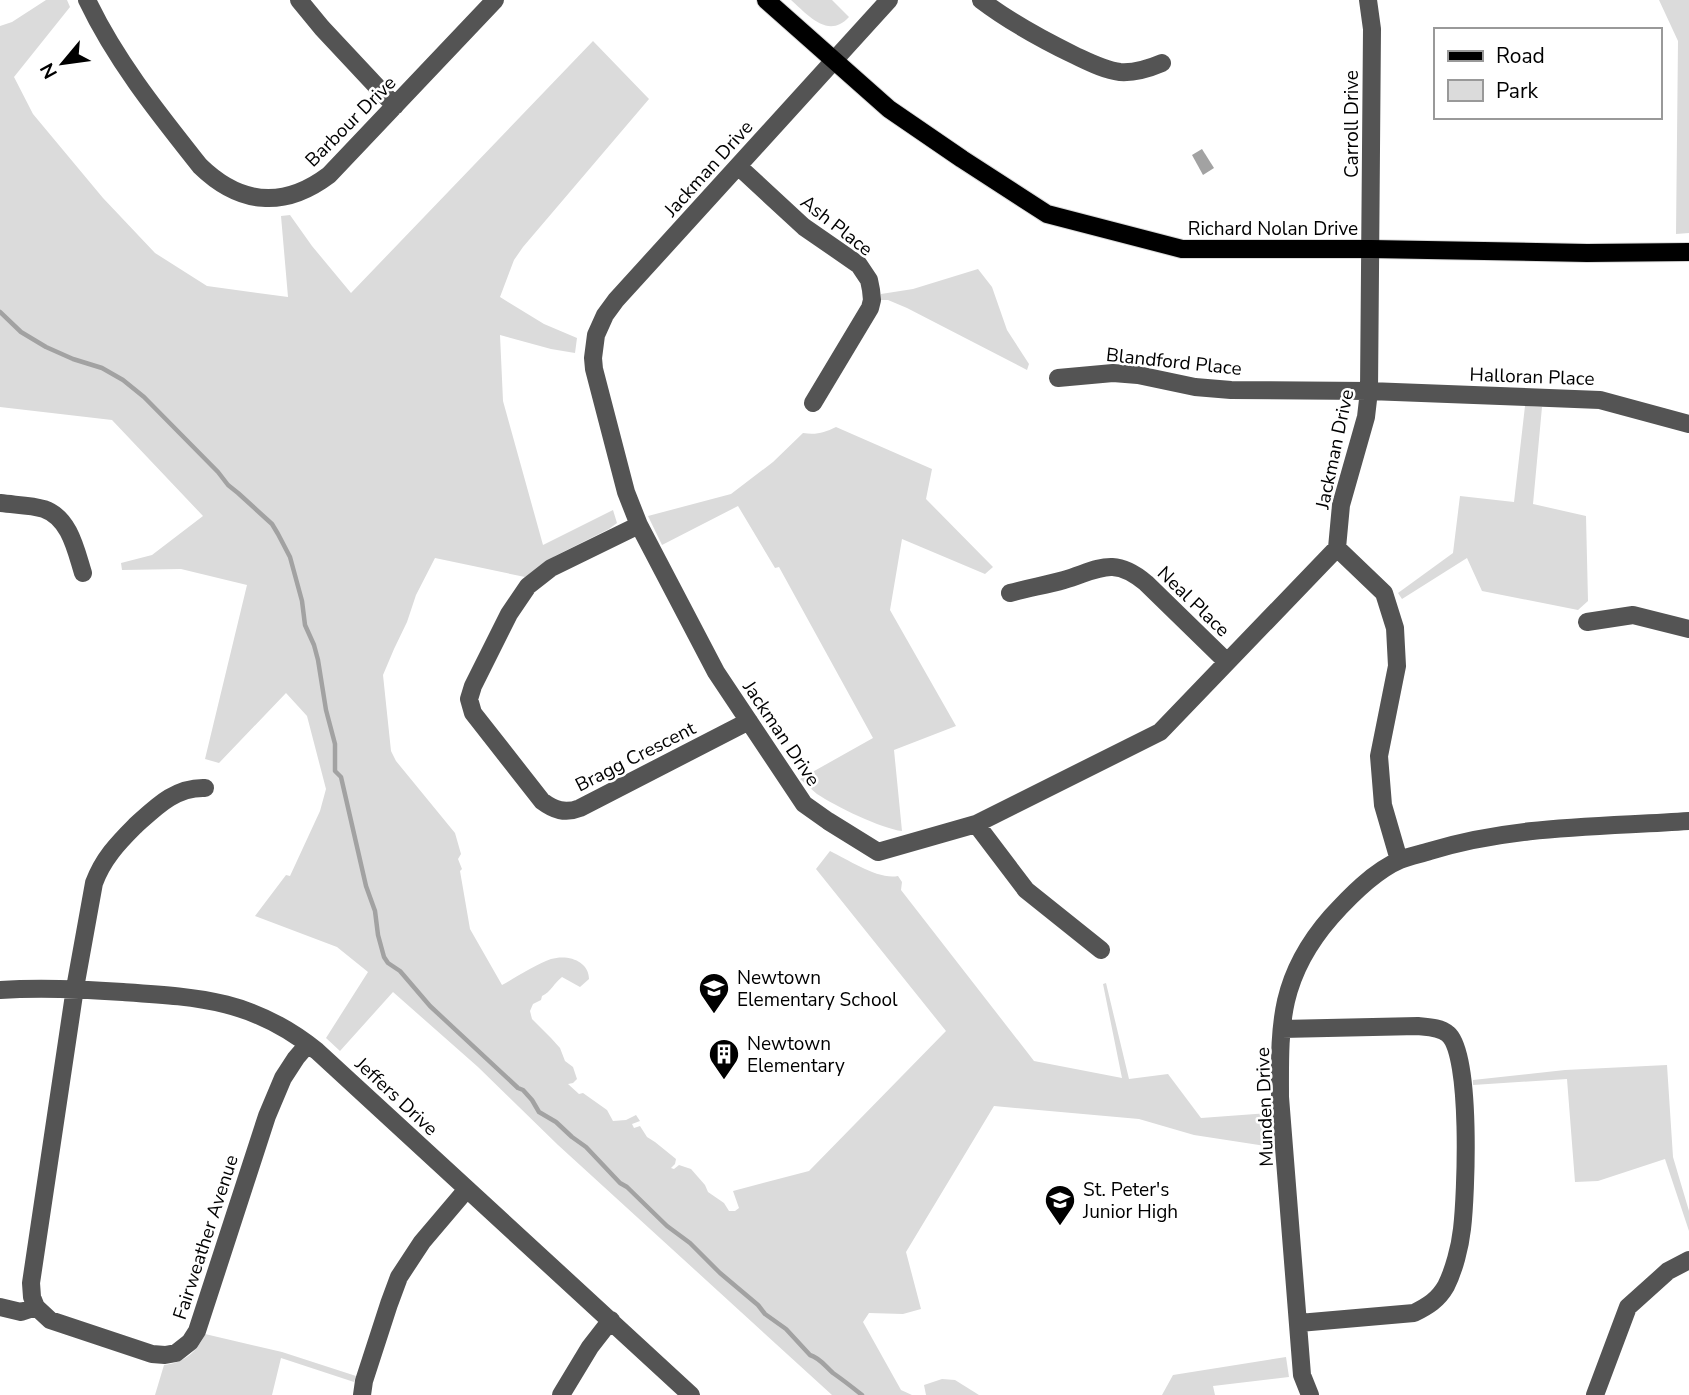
<svg xmlns="http://www.w3.org/2000/svg" width="1689" height="1395" font-family="'Nunito Sans',sans-serif">
<style>
.green{fill:#dbdbdb}
.water{fill:#a2a2a2}
.lines{fill:none;stroke-linecap:round;stroke-linejoin:round}
.stream{stroke:#a2a2a2;stroke-width:4.5}
.major-casing{stroke:#dbdbdb;stroke-width:20}
.minor{stroke:#545454;stroke-width:18}
.major{stroke:#000;stroke-width:18}
.labels{text-anchor:middle;stroke-width:5;stroke-linejoin:round;paint-order:stroke}
.street-label{font-size:19px;fill:#000;stroke:#fff}
.poi-label{font-size:19px;fill:#000;stroke:#fff;text-anchor:start}
</style>
<rect width="100%" height="100%" fill="#fff"/>
<path class="green" d="M46,0h21l3,7 -56,70 19,37 70,84 52,55 52,33 81,11 -7,-81 9,-1 22,31 39,47 242,-252 56,58 -126,148 -9,13 -14,37 44,27 33,14 -2,15 -24,-4 -51,-14 3,66 40,144 70,-35 4,13 -8,6 -54,27 -30,21 -90,-19 -19,37 -9,27 -13,27 -11,26 8,76 5,10 59,72 6,21 -3,5 4,10 -2,2 10,58 32,56c13,-7 36,-22 49,-26 17,-5 38,2 38,20l-9,8 -18,-10c-8,6 -11,15 -20,19l-1,4 -8,4 -3,7 2,8 19,19 9,10 5,13 8,6 4,12 -4,4 -5,1 11,10 4,-1 24,17 6,11 13,-1 10,-5 4,6 -8,3 2,4 6,-2 7,11 8,5 21,17 -1,5 -4,4 3,1 5,-4 12,4 14,16 3,7 16,11 5,8h6l4,-3 -6,-17 76,-20 137,-140 -130,-162 14,-18c19,9 48,29 68,25l4,6 -1,8 133,171 88,17 -19,-94 3,-1 23,96 39,-5 33,44 68,-5 3,34 -78,-12 -55,-16 -145,-13 -88,146 15,57 -18,5 -34,-1 -6,9 38,68 11,5h-80l-274,-250 -80,-78 -85,-75 -53,59 -14,-13 42,-66 -31,-25 -82,-31 31,-41 4,1 30,-65 6,-22 -19,-73 -21,-23 -67,70 -14,-4 42,-174 -66,-16 -59,1 -1,-7 31,-8 51,-39 -91,-96 -112,-13v-381l12,-4z
M791,0h41l17,17c-21,23 -42,-3 -58,-17z
M1659,0h30v233l-13,1 2,-193z
M978,269l14,18 15,43 22,34 -2,6 -120,-62 -19,-8h-8l1,-6 32,-5z
M1525,406l17,1 -9,97 53,12 2,85 -10,9 -96,-19 -15,-33 -65,41 -4,-6 55,-40 7,-57 54,6z
M836,427l96,42 -6,30 67,68 -8,7 -83,-35 -12,71 66,116 -62,24 8,81c-20,-2 -67,-25 -85,-37 -6,-5 -11,-10 -17,-15l73,-41 -94,-171 -4,1 -37,-62 -76,39 -14,-29 83,-22 42,-32 30,-29c13,2 21,0 33,-6z
M1667,1065l6,92 16,54v20l-24,-72 -67,22 -23,1 -8,-103 -94,6v-5l92,-10z
M205,1334l77,18 74,24 -2,6 -73,-24 -9,37h-117l9,-30c20,-2 33,-13 41,-31z
M1286,1357l3,20 -76,9 2,9h-53l11,-20z
M942,1379l13,1 24,15h-53l-2,-10z"/>
<path class="water" d="M1202,149l12,19 -11,7 -11,-20z"/>
<g class="lines">
<path class="stream" d="M0,312l21,20 25,15 27,12 29,9 21,12 21,17 74,75 10,13 10,8 34,31 6,10 12,23 12,44 3,24 9,20 4,15 8,50 9,34v27l6,6 25,109 9,25 3,24 6,22 4,6 12,8 30,35 88,82 5,2 9,10 7,12 17,10 16,15 14,10 34,36 7,4 40,39 23,17 30,30 38,32 7,9 21,15 24,26c10,3 15,11 23,18 10,7 19,14 29,22"/>
<g class="major-casing">
<path id="major" d="M766,0l123,109 73,50 85,55 135,35h189l216,4 102,-1"/>
</g>
<path class="minor" d="M87,0c29,61 71,113 113,166 40,39 84,43 129,9l166,-175
M299,0l23,28 73,78
M889,0l-273,300 -11,15 -9,20 -3,23 1,11 32,123 13,33 77,147 88,132 24,17 50,31 98,-28 184,-92 177,-184 4,-43 25,-88 3,-26 3,-362 -4,-29
M981,0c29,22 60,39 93,55 15,7 30,15 46,17 15,1 28,-3 42,-9
M738,166l66,61 55,38 10,15 2,10 1,10 -2,8 -57,95
M1058,378l55,-5 25,2 57,12 36,3 138,1 231,9 89,24
M0,503c14,2 31,2 44,6 26,9 32,42 39,64
M639,525l-88,43 -23,18 -19,28 -36,72 -4,13 4,14 69,88c12,9 23,13 38,7l169,-87
M1337,548l47,45 11,35 2,38 -18,90 4,49 16,55
M1010,593c18,-5 36,-8 54,-13 34,-10 49,-25 82,3l81,79
M1587,622l46,-7 56,14
M205,788c-30,-1 -49,19 -70,38 -18,18 -32,33 -41,57l-19,105 -44,295 1,14 4,10 14,13 102,34 13,1 11,-2 14,-11 7,-11 70,-215 16,-38 13,-20 12,-14
M976,824l50,66 75,60
M0,990c41,-3 82,-1 123,2 77,5 131,8 194,59l374,344
M1282,1029l136,-3c9,1 22,1 30,8 24,20 18,162 14,195 -2,18 -8,41 -16,57 -8,14 -18,20 -32,27l-115,10
M0,1307l21,5 15,-5
M362,1395l2,-14 25,-77 10,-27 23,-35 45,-53
M561,1395l29,-48 21,-27
M1310,1395l-8,-20 -22,-278c0,-32 -1,-65 6,-96 7,-30 24,-60 45,-84 18,-20 43,-46 69,-57 9,-4 21,-6 30,-9 84,-26 173,-24 259,-30
M1595,1395l33,-88 40,-36 21,-11"/>
<use href="#major" class="major"/>
</g>
<defs>
<g id="school-pin" transform="scale(1.575)"><path d="M0 17L-7.5 6A9.5 9.5 0 1 1 7.5 6Z" fill="#000" stroke="#fff"/><path d="M0-5L7-2L0 1L-7-2ZM-4 1L0 2.5L4 1V4Q0 6-4 4Z" fill="#fff"/></g>
<g id="building-pin" transform="scale(1.575)"><path d="M0 17L-7.5 6A9.5 9.5 0 1 1 7.5 6Z" fill="#000" stroke="#fff"/><path d="M-4-6H4V6H1V3H-1V6H-4ZM-2.5-4.3h1.7v1.8h-1.7ZM.8-4.3h1.7v1.8H.8ZM-2.5-1h1.7V.8h-1.7ZM.8-1h1.7V.8H.8Z" fill="#fff"/></g>
</defs>
<g fill-rule="evenodd">
<use href="#school-pin" x="714" y="988"/>
<use href="#building-pin" x="724" y="1054"/>
<use href="#school-pin" x="1060" y="1200"/>
</g>
<g class="labels">
<g class="street-label">
<text transform="translate(350 121) rotate(-45)" y="7">Barbour Drive</text>
<text transform="translate(1351 124) rotate(-90)" y="7">Carroll Drive</text>
<text transform="translate(708 168) rotate(-48)" y="7">Jackman Drive</text>
<text transform="translate(837 225) rotate(38)" y="7">Ash Place</text>
<text x="1273" y="235">Richard Nolan Drive</text>
<text transform="translate(1174 361) rotate(6)" y="7">Blandford Place</text>
<text transform="translate(1532 376) rotate(2)" y="7">Halloran Place</text>
<text transform="translate(1334 449) rotate(-78)" y="7">Jackman Drive</text>
<text transform="translate(1194 601) rotate(44)" y="7">Neal Place</text>
<text transform="translate(782 733) rotate(56)" y="7">Jackman Drive</text>
<text transform="translate(635 756) rotate(-27)" y="7">Bragg Crescent</text>
<text transform="translate(397 1096) rotate(43)" y="7">Jeffers Drive</text>
<text transform="translate(1264 1107) rotate(-92)" y="7">Munden Drive</text>
<text transform="translate(205 1237) rotate(-72)" y="7">Fairweather Avenue</text>
</g>
<g class="poi-label">
<text x="737" y="984">Newtown<tspan x="737" dy="22">Elementary School</tspan></text>
<text x="747" y="1050">Newtown<tspan x="747" dy="22">Elementary</tspan></text>
<text x="1083" y="1196">St. Peter's<tspan x="1083" dy="22">Junior High</tspan></text>
</g>
</g>
<rect x="1434" y="28" width="228" height="91" fill="#ffffff" stroke="#999999" stroke-width="2"/>
<rect x="1448" y="51" width="35" height="10" fill="#000000" stroke="#999999" stroke-width="2"/>
<text x="1496" y="63" font-size="21" fill="#000000">Road</text>
<rect x="1448" y="80" width="35" height="21" fill="#dbdbdb" stroke="#999999" stroke-width="2"/>
<text x="1496" y="98" font-size="21" fill="#000000">Park</text>
<g transform="translate(63 63) rotate(241)" stroke="#ffffff" stroke-width="5" paint-order="stroke">
<path d="M0-5L12 26L0 18L-12 26Z" fill="#000000"/>
<text y="-10" font-size="19" font-weight="bold" text-anchor="middle" fill="#000000">N</text>
</g>
</svg>
